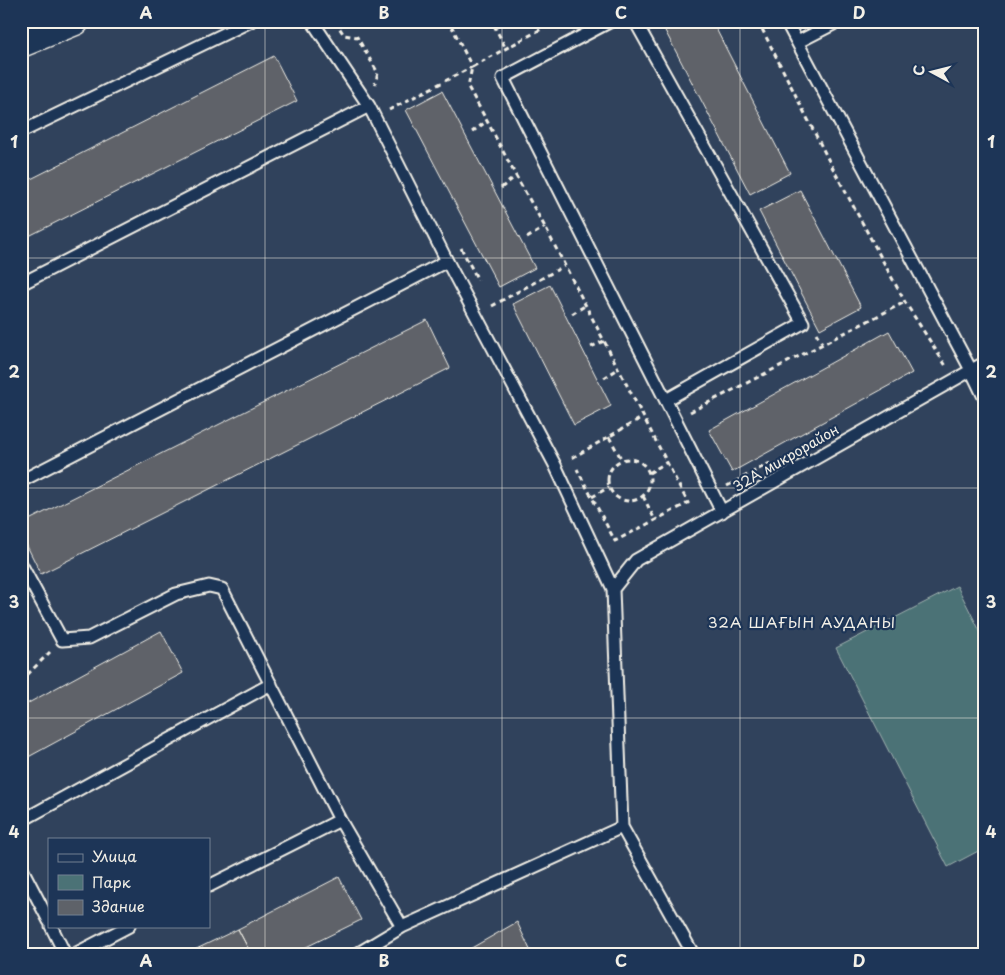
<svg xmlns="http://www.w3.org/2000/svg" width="1005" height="975" font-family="'Playpen Sans',sans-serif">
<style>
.green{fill:#4b7276;stroke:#a0b2af}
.building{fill:#5e6269;stroke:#f4f1e8}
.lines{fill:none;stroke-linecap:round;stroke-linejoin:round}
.lane-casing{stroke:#f4f1e8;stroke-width:15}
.secondary-casing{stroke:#f4f1e8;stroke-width:31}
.path{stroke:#f4f1e8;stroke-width:3;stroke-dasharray:5 4;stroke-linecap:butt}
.lane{stroke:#1d3557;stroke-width:11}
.secondary{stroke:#1d3557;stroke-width:28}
.grid{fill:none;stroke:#f4f1e8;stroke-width:1;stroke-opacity:0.55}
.labels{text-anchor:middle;stroke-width:4.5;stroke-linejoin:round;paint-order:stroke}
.street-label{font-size:14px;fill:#f4f1e8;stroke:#1d3557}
.neighbourhood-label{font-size:15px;letter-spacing:1px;fill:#f4f1e8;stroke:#1d3557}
.neatline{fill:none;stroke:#f4f1e8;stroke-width:2}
.grid-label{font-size:16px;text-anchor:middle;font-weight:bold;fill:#f4f1e8}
</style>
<rect width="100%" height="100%" fill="#30425c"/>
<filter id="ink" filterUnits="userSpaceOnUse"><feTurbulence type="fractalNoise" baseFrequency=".02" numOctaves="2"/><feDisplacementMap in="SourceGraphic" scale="10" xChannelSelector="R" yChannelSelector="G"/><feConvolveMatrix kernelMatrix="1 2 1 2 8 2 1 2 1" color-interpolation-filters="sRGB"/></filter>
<g filter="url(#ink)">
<path class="green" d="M957,586l27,53v209l-36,19 -112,-219z"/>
<path class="building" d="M660,21h52l78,152 -40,21z
M274,56l23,45 -276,139v-56z
M442,91l93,177 -36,19 -93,-177z
M800,190l61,117 -41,22 -61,-118z
M550,285l61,121 -37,19 -61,-121z
M427,320l23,48 -409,206 -20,-40v-10z
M889,331l23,42 -180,99 -23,-42z
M161,631l22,42 -162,88v-54z
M339,877l22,43 -69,34h-41l-13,-25z
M517,922l15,32h-71z
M238,929l13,25h-65z"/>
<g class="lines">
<g class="lane-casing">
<path id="lane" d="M312,21l57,85 78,155 108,204 58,124 9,238
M611,21l-108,57 219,434
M635,21l168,302 -137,77
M786,21l185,349 13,27
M798,42l41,-21
M21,132l230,-111
M21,284l348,-178
M21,481l426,-220
M21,564l41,76 27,-2 87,-44 33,-8 13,3 118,231 62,107
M613,589l23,-29 348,-197
M21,821l250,-137
M21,867l28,54
M209,886l131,-66
M51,926l14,28
M75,954l54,-28
M357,954l45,-27 220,-100 71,127"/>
</g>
<g class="secondary-casing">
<path id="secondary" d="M21,43l54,-22"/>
</g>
<path class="path" d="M335,21l9,14 13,2 21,36 -3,11
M556,21l-84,46 -4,20 19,34 29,55 29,51 143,276 -73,38 -38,-72
M758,21l72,142 75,139 41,64
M494,25l12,24
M389,110l83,-43 -23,-46
M472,132l15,-11
M501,188l15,-12
M527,238l18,-11
M461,248l17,32
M492,306l72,-40
M572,314l14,-9
M816,333l6,10
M591,347l13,-6
M604,378l14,-9
M690,412l215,-110
M609,437l13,23
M572,458l71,-41
M608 480a21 21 0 1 1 42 0a21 21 0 1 1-42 0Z
M649,473l18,-11
M727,486l43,-23
M643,496l12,24
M592,497l17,-10
M21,681l30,-30"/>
<use href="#lane" class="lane"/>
<use href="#secondary" class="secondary"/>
</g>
</g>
<path class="grid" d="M265,21v933M502,21v933M740,21v933M21,258h963M21,488h963M21,718h963"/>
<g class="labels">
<g class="street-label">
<text transform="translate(786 458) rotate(-30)" y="5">32А микрорайон</text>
</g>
<g class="neighbourhood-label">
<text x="802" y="628">32А ШАҒЫН АУДАНЫ</text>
</g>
</g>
<rect width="1005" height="975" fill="none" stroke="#1d3557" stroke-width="55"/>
<rect x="48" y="838" width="162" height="90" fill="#1d3557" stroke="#738091"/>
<rect x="58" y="854" width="25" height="8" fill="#1d3557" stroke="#738091"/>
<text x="92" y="862" font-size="15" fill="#f4f1e8">Улица</text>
<rect x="58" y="875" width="25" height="15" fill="#4b7276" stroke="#738091"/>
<text x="92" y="888" font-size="15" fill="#f4f1e8">Парк</text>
<rect x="58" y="900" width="25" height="15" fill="#5e6269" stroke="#738091"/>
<text x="92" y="912" font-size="15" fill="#f4f1e8">Здание</text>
<g transform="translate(932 72) rotate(277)" stroke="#1d3557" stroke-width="4" paint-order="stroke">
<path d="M0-4L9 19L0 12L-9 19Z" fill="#f4f1e8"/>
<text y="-8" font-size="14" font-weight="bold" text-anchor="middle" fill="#f4f1e8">С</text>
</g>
<rect x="28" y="28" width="950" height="920" class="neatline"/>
<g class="grid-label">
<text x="146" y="19">A</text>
<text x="384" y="19">B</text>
<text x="621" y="19">C</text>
<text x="859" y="19">D</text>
<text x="14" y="148">1</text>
<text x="991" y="148">1</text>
<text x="14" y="378">2</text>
<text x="991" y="378">2</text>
<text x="14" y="608">3</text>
<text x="991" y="608">3</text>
<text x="14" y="838">4</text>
<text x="991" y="838">4</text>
<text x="146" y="967">A</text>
<text x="384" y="967">B</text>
<text x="621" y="967">C</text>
<text x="859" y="967">D</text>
</g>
</svg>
